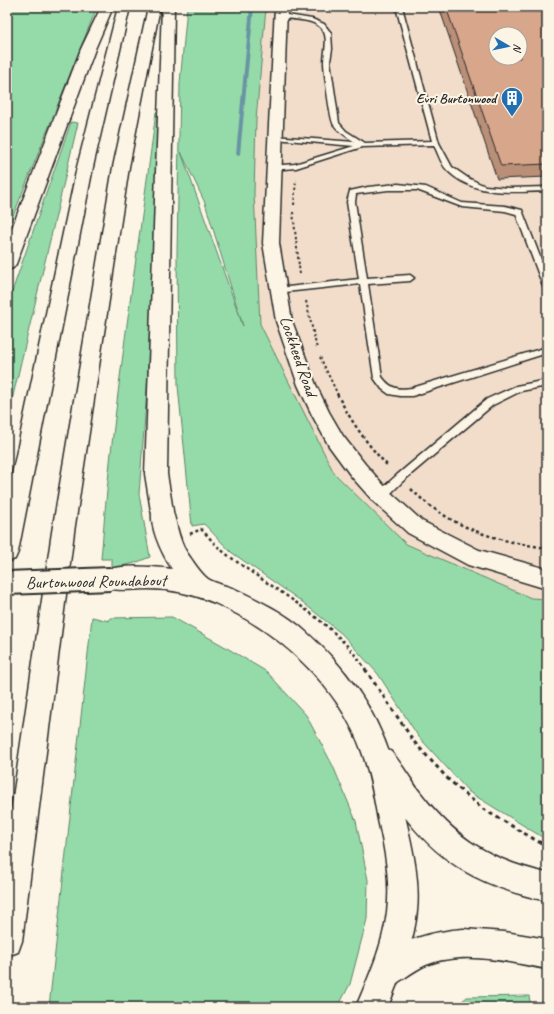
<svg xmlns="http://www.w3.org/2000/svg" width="554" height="1014" font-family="Caveat,sans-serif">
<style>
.built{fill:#f1ddca;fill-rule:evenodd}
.green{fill:#95dba9;stroke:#60836a;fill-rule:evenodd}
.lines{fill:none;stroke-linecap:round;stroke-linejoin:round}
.stream{fill:#6994a4;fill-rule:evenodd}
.lane-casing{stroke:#2b2b2b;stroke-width:3}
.street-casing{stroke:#2b2b2b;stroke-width:3}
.secondary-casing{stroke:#2b2b2b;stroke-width:3}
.primary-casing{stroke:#2b2b2b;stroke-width:3}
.highway-casing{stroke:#2b2b2b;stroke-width:3}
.path-far2{stroke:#2b2b2b;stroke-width:2;stroke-dasharray:2.5 2.5;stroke-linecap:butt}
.path-far1{stroke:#2b2b2b;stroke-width:2.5;stroke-dasharray:3 3;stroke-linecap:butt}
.path{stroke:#2b2b2b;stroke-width:3;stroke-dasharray:4 4;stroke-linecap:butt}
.lane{fill:#fcf5e5;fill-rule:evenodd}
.street{fill:#fcf5e5;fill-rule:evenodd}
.secondary{fill:#fcf5e5;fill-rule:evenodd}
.primary{fill:#fcf5e5;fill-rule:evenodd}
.highway{fill:#fcf5e5;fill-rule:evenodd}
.primary-bridge-casing{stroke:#2b2b2b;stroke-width:26;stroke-linecap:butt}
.primary-bridge{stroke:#fcf5e5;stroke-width:22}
.wall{fill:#ba8f78;stroke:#2b2b2b}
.building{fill:#d8a68b;stroke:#2b2b2b;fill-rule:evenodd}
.labels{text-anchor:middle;stroke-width:4;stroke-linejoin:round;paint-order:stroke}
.far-poi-label{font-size:14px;font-weight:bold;fill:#2b2b2b;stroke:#fcf5e5;text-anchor:end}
.street-label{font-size:17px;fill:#2b2b2b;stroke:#fcf5e5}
</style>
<rect width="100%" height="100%" fill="#fcf5e5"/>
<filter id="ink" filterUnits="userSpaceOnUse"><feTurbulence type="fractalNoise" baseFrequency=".025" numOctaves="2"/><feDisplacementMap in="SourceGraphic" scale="8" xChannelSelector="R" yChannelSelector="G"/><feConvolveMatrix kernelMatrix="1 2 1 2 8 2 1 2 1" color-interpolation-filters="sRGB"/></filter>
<g filter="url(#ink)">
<path class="built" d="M230,7h317v716l-238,-219 -104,-301zM496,34h24v24h-24z"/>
<path class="green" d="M14,7h83l-90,224v-218z
M187,7h79l-10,113 -2,73 6,131 74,149 72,71 125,54 16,1v241l-78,-48 -51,-56 -40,-62 -36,-40 -41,-33 -70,-49 -27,-28 -12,2 -14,-140 -1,-133 3,-170zM181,152l24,51 38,123z
M156,112h3l-12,278 -8,104 11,63 -15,6 -23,5v-9h-11c11,-149 36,-299 55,-447z
M71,122l7,1 -71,298v-115z
M92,617l17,4 1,-3 62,-1 50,28 45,27 39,43 27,51 23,55 12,59 -1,39 -17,65 -12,23h-289z
M529,996l2,11h-76l12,-10z"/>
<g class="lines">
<path class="stream" d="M250,7h4l-14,147 -2,2 -2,-2z"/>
<g class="lane-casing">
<path id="lane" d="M396,7h6l37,136 13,24 16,11 17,8 24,2 38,-1v4c-34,1 -74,6 -100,-21 -6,-6 -9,-17 -13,-25l-72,2 -66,21 -25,2v-4l24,-2 59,-18 -79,-7 -3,-2 1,-1 82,6c-8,-5 -16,-10 -21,-17 -4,-5 -10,-55 -10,-63 0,-11 6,-27 -4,-35 -10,-9 -29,-7 -41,-10l-1,-1 3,-2 31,5 12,5 7,9 1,16 -2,12 9,62 7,8 19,12 67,-2z
M398,184l28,3 36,16 43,3 17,4 25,65v14l-4,-3 -27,-72 -11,-3 -43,-4 -45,-17h-29l-32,4 -1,8 12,76 43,-3 4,3 -4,3 -42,3 14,93c9,12 16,13 30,11l135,-41v6l-135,43h-12l-11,-2 -7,-5 -8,-11 -14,-94 -84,9v-4l3,-1 80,-9 -12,-77 3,-11 18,-4z
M547,380v6l-26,5 -28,14 -90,76 -18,18 -4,1 -4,-1 -1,-3 1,-3 20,-18 90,-76 29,-13z"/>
</g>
<g class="street-casing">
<path id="street" d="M275,7h12l-8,236 13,78 24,64 13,27 14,24 22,28 23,26 34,31 57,29 68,19v20l-79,-24 -60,-32 -34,-31 -23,-26 -22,-30 -17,-31 -14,-30 -22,-64 -13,-78z"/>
</g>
<g class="secondary-casing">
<path id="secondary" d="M382,748c3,1 6,2 8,3 6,4 23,32 29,40 36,47 70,69 128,82v28c-68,-15 -110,-38 -151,-96 -10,-14 -21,-28 -27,-44l4,-9z
M463,929l42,3 42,7v30c-38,-7 -83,-19 -121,-4 -14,6 -25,17 -39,23l-11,-4 -4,-11c1,-4 2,-9 5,-11 20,-22 58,-31 86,-33z"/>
</g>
<g class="primary-casing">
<path id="primary" d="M162,501l8,3c7,16 7,33 17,49 6,8 13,20 21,26 8,5 20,7 29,11 23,11 48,23 68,41 39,34 70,77 86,127 6,20 10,42 15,62 7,30 14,61 11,91 -3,33 -17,65 -29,96h-32c13,-31 27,-61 31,-95 4,-30 -2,-62 -9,-92 -4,-23 -8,-46 -16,-68 -24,-68 -83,-120 -147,-149 -22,-9 -44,-14 -67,-14 -15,0 -31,3 -45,-2l-4,-8 4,-8c20,-7 48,-4 69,-2 -10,-15 -26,-47 -18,-65z"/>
</g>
<g class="highway-casing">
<path id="highway" d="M101,7h12l-18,42 -79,215 -3,4 -6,2v-29l74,-192z
M118,7h12l-37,160 -75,385 -3,7 -8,3v-64l70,-331z
M148,7h12l-31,160 -55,365 -52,409 -4,11 -11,4v-118l45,-306 61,-365z
M162,7h12l-7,467 6,37 -3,7 -8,3 -8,-3 -3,-7 -6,-37z"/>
</g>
<path class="path-far2" d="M294,205l2,-25
M293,212l7,63
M306,301l11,48
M320,357l18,38"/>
<path class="path-far1" d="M337,394c14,27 30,51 52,73
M411,489c38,38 83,52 136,59
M190,534l11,-5c8,8 15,17 24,24 48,37 107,65 141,117"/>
<path class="path" d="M365,669l50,74 34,37 34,29 56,33 8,3"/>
<use href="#lane" class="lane"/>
<use href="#street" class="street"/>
<use href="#secondary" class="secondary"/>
<use href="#primary" class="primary"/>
<use href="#highway" class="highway"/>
<g class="primary-bridge-casing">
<path id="primary-bridge" d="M7,583l104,-4"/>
</g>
<use href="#primary-bridge" class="primary-bridge"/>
</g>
<path class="wall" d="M439,7h108v170l-50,2z"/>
<path class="building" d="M446,7h101v157l-46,2zM496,34h24v24h-24z"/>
</g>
<defs>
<g id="building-pin" transform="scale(1.15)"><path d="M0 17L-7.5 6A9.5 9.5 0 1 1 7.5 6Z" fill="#1f6fb2" stroke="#fcf5e5"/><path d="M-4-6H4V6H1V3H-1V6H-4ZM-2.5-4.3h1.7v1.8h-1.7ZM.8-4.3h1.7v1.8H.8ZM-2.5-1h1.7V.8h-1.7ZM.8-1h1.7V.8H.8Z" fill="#fff"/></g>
</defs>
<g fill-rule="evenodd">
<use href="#building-pin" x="512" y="98"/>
</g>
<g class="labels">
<g class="far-poi-label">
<text x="496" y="103">Evri Burtonwood</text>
</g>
<g class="street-label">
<text transform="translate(299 356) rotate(71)" y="6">Lockheed Road</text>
<text transform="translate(96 581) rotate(-1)" y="6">Burtonwood Roundabout</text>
</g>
</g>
<rect width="554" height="1014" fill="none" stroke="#fcf5e5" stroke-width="24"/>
<rect x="12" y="12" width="530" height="990" fill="none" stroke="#2b2b2b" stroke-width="1.5" filter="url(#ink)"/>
<g transform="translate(508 46) rotate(99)"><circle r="19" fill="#fcf5e5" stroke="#a8a49b"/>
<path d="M0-3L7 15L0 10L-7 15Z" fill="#1f6fb2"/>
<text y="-6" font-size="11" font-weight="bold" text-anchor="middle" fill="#2b2b2b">N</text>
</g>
</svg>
